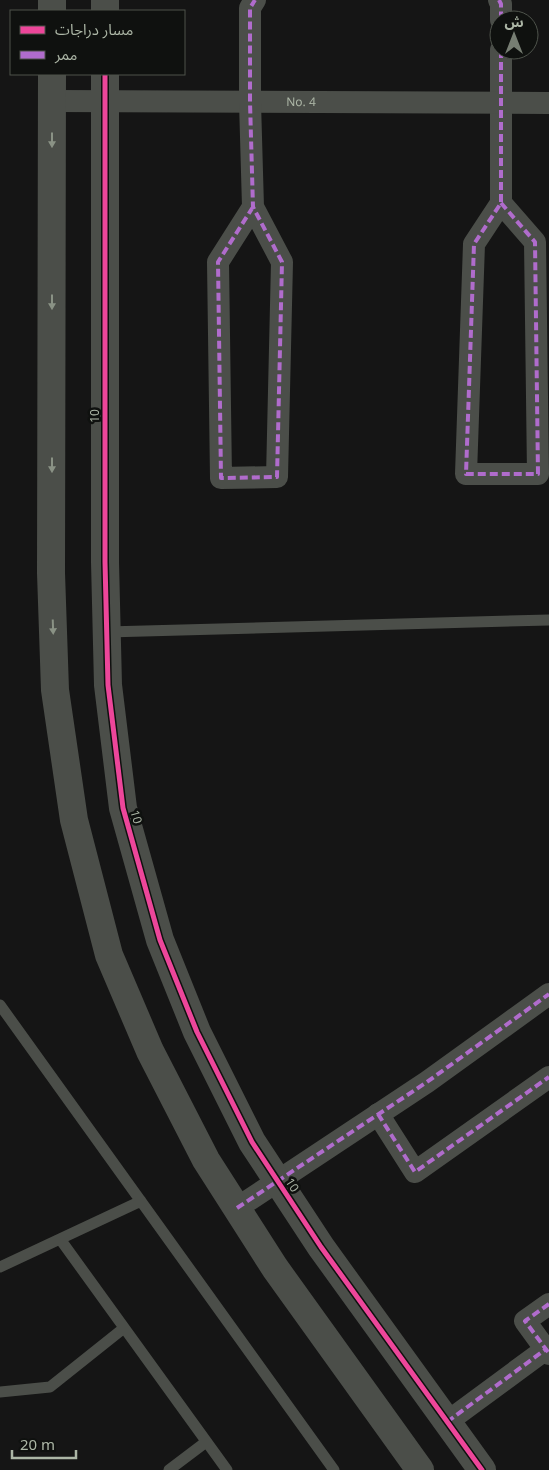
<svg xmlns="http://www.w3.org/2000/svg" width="549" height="1470" font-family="'Noto Sans','Noto Sans Arabic',sans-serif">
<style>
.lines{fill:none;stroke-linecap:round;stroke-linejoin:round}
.service{stroke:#4b4e49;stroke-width:11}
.minor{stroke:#4b4e49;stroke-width:22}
.tertiary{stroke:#4b4e49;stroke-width:28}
.quiet{stroke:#b06ccc;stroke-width:4;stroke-dasharray:8 4;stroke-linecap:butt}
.cycleway-casing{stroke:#0f110f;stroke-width:8}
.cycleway{stroke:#ed469a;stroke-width:5}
.oneway{fill:#8a9285}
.labels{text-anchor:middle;stroke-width:5;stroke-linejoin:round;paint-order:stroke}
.street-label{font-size:12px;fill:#acb6a6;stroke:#0f110f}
</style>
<rect width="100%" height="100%" fill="#151515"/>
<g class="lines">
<path class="service" d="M107,632l442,-12
M0,1005l334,465
M60,1239l167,231
M0,1267l141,-66
M0,1392l50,-5 74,-59
M169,1470l37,-28"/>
<g class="minor">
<path d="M499,0l2,4v16"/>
<path d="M501,50v153l-27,41 -8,230h72l-3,-232 -34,-39"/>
<path id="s1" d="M52,101l497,2"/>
<path d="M253,207l-35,55 3,216 56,-1 5,-215 -29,-55 -3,-105v-94l5,-8"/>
<path d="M378,1114l37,58 134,-95"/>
<path d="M237,1208l190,-126 122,-88"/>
<path d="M549,1304l-24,17 24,33"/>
<path d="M447,1422l99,-73"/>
</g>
<path class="tertiary" d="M105,0v11
M52,11v-11
M52,74l-1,499 4,117 19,130 35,135 41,96 56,109 69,108 145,202
M105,74v488l3,123 15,123 37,132 37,92 55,110 69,105 161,223"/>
<path class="quiet" d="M499,0l2,4v16
M501,50v153l-27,41 -8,230h72l-3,-232 -34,-39
M253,207l-35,55 3,216 56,-1 5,-215 -29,-55 -3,-105v-94l5,-8
M378,1114l37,58 134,-95
M237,1208l190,-126 122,-88
M548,1352l-23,-31 24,-17
M447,1422l99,-73"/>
<g class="cycleway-casing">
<path id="cycleway" d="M105,74v488l3,123 15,123 37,132 37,92 55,110 69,105 161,223"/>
</g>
<use href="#cycleway" class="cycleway"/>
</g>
<defs><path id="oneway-solid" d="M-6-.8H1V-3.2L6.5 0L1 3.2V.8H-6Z" transform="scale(1.25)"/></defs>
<g class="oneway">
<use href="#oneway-solid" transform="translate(52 140) rotate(90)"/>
<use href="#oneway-solid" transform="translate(52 302) rotate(90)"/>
<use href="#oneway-solid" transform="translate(52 465) rotate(90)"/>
<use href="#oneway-solid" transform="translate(53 627) rotate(88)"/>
</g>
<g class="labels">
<g class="street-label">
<text dy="4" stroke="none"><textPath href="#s1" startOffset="249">No. 4</textPath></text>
<text transform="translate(95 416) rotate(-90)" y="4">10</text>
<text transform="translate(136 817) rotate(74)" y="4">10</text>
<text transform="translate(292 1185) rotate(57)" y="4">10</text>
</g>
</g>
<rect x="10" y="10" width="175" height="65" fill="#0f110f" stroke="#4e534b"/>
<rect x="20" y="26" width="25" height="8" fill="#ed469a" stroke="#4e534b"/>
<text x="55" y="35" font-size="15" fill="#acb6a6">مسار دراجات</text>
<rect x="20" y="51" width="25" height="8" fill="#b06ccc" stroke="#4e534b"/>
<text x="55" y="60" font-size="15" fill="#acb6a6">ممر</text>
<g transform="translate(514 35)"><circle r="24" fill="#0f110f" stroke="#4e534b"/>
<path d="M0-4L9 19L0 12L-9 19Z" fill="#777e73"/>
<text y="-8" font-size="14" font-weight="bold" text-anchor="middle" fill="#acb6a6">ش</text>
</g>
<path d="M12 1450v8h64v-8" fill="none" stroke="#acb6a6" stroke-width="2.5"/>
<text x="20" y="1450" font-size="15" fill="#acb6a6" stroke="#0f110f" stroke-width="4" paint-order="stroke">20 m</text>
</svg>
